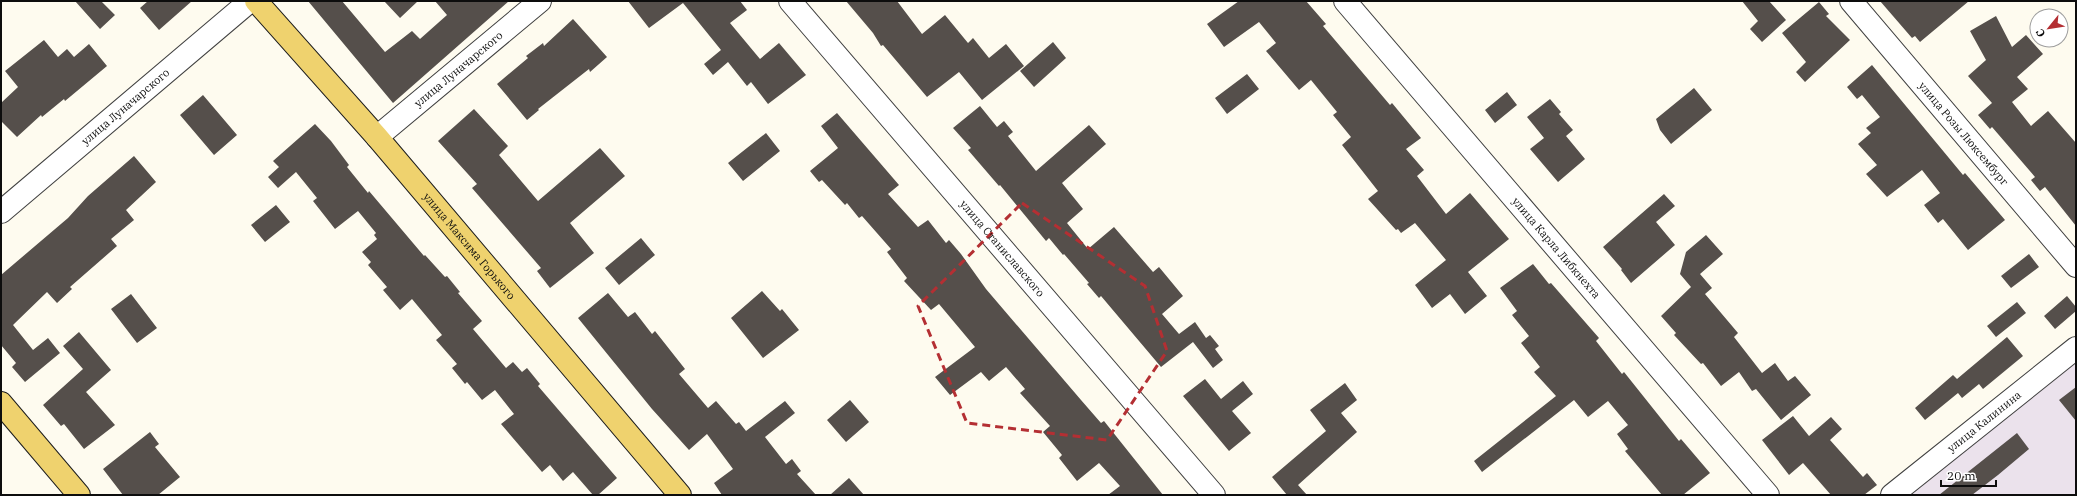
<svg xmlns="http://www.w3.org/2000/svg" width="2077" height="496" font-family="'IBM Plex Serif',serif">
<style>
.industrial{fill:#ebe2ec}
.building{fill:#554f4b}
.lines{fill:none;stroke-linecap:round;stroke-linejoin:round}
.minor-casing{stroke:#404040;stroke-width:24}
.major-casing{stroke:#1e1e1e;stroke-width:24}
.minor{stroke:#fff;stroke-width:22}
.major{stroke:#efd26e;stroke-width:22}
.marked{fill:none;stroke:#b42f33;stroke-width:3;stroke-dasharray:8 5;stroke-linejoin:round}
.labels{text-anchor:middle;stroke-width:4;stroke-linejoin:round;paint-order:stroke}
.street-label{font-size:11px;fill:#0d0d0d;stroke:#fff}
</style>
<rect width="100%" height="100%" fill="#fefbef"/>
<path class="industrial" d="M2076,352v143h-174z"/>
<path class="building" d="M75,1h26l14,14 -15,14z
M148,1h44l-33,29 -19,-22z
M308,1h34l43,51 27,-21 8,8 27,-24 -12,-14h74l-116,102z
M384,1h34l-18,17z
M628,1h112l7,9 -17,13 30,36 19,-16 27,32 -38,29 -17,-22 -4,4 -19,-24 -15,13 -9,-11 17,-14 -38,-47 -34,25z
M846,1h51l25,33 23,-19 23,28 5,-5 16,20 17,-14 18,22 -42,34 -23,-28 -32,25 -44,-52 -2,1 -8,-13z
M1239,1h67l20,23 -3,2 67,79 2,-2 29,35 -15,11 18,21 -7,6 29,38 24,-21 39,46 -41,33 19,24 -22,18 -15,-20 -18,14 -17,-23 31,-25 -31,-37 -14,10 -3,-4 -2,1 -28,-31 10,-8 -36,-46 9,-8 -18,-22 4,-3 -26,-32 -12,10 -33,-39 10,-8 -17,-21 -35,25 -17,-23z
M1742,1h27l17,19 -24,22 -12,-13 8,-8z
M1880,1h89l-49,41 -5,-6 -3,2z
M1819,2l10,12 -3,2 24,24 -45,42 -9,-10 10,-10 -24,-29z
M1996,16l16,31 14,-12 17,19 -26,23 11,12 -16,13 19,24 17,-15 28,32v83l-31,-39 -5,4 -9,-11 4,-3 -43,-50 -2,2 -12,-14 14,-12 -24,-27 18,-16 -16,-29z
M573,19l34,38 -17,15 -1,-3 -51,40 1,1 -12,10 -30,-36 31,-26 -2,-2 17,-13 1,3z
M44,40l14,17 9,-8 7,8 15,-13 18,22 -42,35 -1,-2 -22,18 -1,-2 -24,22 -16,-16v-18l17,-16 -13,-16z
M1053,42l13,16 -32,29 -14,-16z
M1872,65l91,110 2,-2 40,47 -37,30 -25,-31 -5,4 -14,-18 16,-12 -18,-23 -35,27 -21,-23 11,-9 -19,-21 13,-11 -5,-5 14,-11 -18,-22 -5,4 -10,-12z
M1247,74l12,15 -32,25 -12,-16z
M1694,88l18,22 -41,34 -11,-14 -4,-11z
M1507,92l10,13 -22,18 -10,-13z
M203,95l34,40 -23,20 -34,-40z
M1550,99l11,13 -2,2 14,16 -7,6 19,23 -27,23 -28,-33 14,-11 -17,-21z
M980,106l17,21 7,-6 9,11 -5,4 28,35 53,-46 17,19 -44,39 21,26 -16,14 21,26 26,-22 39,45 6,-5 24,29 -21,18 17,20 16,-12 11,16 4,-3 9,11 -4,3 8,11 -10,8 -20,-26 -32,25 -60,-71 -2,2 -12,-14 2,-1 -25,-29 -1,1 -14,-17 -3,3 -46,-56 -1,1 -31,-36 3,-2 -18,-20z
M474,109l34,37 -9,9 39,46 62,-53 25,28 -55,47 24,30 -44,35 -13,-17 4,-3 -69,-80 5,-4 -39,-43z
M837,113l62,72 -11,9 30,33 10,-7 18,23 3,-3 12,14 25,35 95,111 20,23 3,-2 59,74h-55l12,-9 -21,-23 -22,18 -18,-23 3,-3 -19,-23 7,-6 -30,-33 5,-4 -19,-22 -17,14 -8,-9 -31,23 -15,-18 40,-30 -36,-43 -8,6 -27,-29 3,-3 -20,-26 4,-3 -29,-33 -3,2 -12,-15 -2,2 -23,-25 -3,2 -9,-11 28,-23 -17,-22z
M315,124l16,17 18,24 -2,2 21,26 1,-2 55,65 1,-1 20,22 2,-1 13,16 -2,1 24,28 -9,8 33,39 7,-6 9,10 5,-4 13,16 -2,2 79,92 -19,17h-5l-20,-23 -10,9 -13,-16 -8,7 -41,-48 13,-10 -19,-24 -13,10 -15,-18 -2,2 -13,-16 5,-4 -21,-24 6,-5 -30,-36 -12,11 -17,-20 4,-3 -19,-22 3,-3 -9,-10 15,-13 -3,-4 2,-2 -18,-22 -23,18 -22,-28 4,-3 -21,-26 -18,16 -10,-11 11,-10 -6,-6z
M766,133l14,18 -37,30 -15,-18z
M134,156l22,26 -30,28 8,10 -23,19 6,7 -47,41 2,2 -15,14 -10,-11 -34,33 20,25 15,-12 12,15 -35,29 -13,-15 4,-4 -15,-18v-70l67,-57 20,-22z
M1664,194l11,12 -19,16 19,23 -44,38 -10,-13 1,-1 -19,-22z
M276,205l14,17 -25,20 -14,-17z
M1706,235l17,19 -23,20 12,14 -7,6 33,39 -4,4 28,36 13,-10 13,18 7,-5 16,19 -30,25 -25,-31 -4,2 -13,-19 -18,14 -18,-23 -2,1 -27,-29 2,-2 -15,-17 30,-29 -11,-13 6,-22z
M641,238l14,17 -36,30 -14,-17z
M2029,254l10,13 -28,21 -10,-12z
M1533,264l16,20 2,-1 48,55 -3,3 26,33 2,-2 55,69 2,-2 29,34 -27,22h-21l-37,-44 3,-2 -11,-15 11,-9 -20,-24 -20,16 -14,-17 -92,72 -8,-11 82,-65 -22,-24 6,-5 -19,-24 8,-7 -17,-21 5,-4 -17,-23z
M762,291l18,20 2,-2 17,21 -36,28 -32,-40z
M608,293l20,24 7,-5 17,22 3,-3 30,38 -6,5 29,34 8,-7 20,23 3,-2 7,9 39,-30 10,12 -30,24 21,27 6,-5 9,12 -4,3 19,21h-94l-8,-12 19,-14 -26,-35 -18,16 -37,-41 -74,-91z
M131,294l26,34 -20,15 -26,-34z
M2067,296l9,11v4l-21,18 -11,-13z
M2017,302l9,11 -30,24 -9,-11z
M79,332l32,38 -25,22 29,33 -31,24 -20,-25 -3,2 -18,-21 40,-36 -20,-23z
M2007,337l16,19 -40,33 -4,-5 -17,14 -4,-5 -33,27 -10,-12 38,-33 4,4z
M1205,379l16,20 22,-18 10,13 -21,17 19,22 -22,18 -46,-55z
M1345,383l12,17 -16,13 16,19 -59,53 9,10h-20l-15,-18 54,-46 -16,-21z
M2076,387v34l-17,-21z
M850,400l19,22 -23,20 -19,-22z
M1793,416l16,20 22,-19 11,12 -12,11 33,37 4,-4 10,12 -13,10h-33l-28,-32 -14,12 -27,-35z
M150,432l9,12 -4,3 25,30 -22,18h-35l-20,-26z
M2017,433l12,16 -31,26 -26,20h-33z
M849,478l15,17h-34z"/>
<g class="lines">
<g class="minor-casing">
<g id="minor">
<path id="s1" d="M790,1l424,494"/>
<path id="s2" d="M1345,1l423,494"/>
<path id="s3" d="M1851,1l225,265"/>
<path id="s4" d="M377,137l163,-136"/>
<path id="s5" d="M1,212l249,-211"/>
<path id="s6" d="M1892,495l184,-147"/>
</g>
</g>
<g class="major-casing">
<g id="major">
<path id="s7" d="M256,1l121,136 303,358"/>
<path d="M1,403l78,92"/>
</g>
</g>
<use href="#minor" class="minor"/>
<use href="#major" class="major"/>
</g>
<path class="marked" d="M1022,203l123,83 22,65 -60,89 -140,-17 -49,-117z"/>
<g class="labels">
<g class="street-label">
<text dy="4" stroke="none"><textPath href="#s4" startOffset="106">улица Луначарского</textPath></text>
<text dy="4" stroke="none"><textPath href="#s5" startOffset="163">улица Луначарского</textPath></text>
<text dy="4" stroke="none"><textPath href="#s3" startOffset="174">улица Розы Люксембург</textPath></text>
<text dy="4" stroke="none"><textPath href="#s7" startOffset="325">улица Максима Горького</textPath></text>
<text dy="4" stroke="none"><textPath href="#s1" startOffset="326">улица Станиславского</textPath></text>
<text dy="4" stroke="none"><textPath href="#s2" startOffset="325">улица Карла Либкнехта</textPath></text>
<text dy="4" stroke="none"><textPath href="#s6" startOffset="118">улица Калинина</textPath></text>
</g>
</g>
<rect width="2077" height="496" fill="none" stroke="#0d0d0d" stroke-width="4"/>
<g transform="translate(2049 28) rotate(240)"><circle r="19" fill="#ffffff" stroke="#9e9e9e"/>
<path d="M0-3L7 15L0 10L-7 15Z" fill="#b42f33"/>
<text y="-6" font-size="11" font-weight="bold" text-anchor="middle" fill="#0d0d0d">С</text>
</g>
<path d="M1941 480v6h55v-6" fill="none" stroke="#0d0d0d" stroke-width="2"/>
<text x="1947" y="480" font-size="12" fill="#0d0d0d" stroke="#ffffff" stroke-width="3" paint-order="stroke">20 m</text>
</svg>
